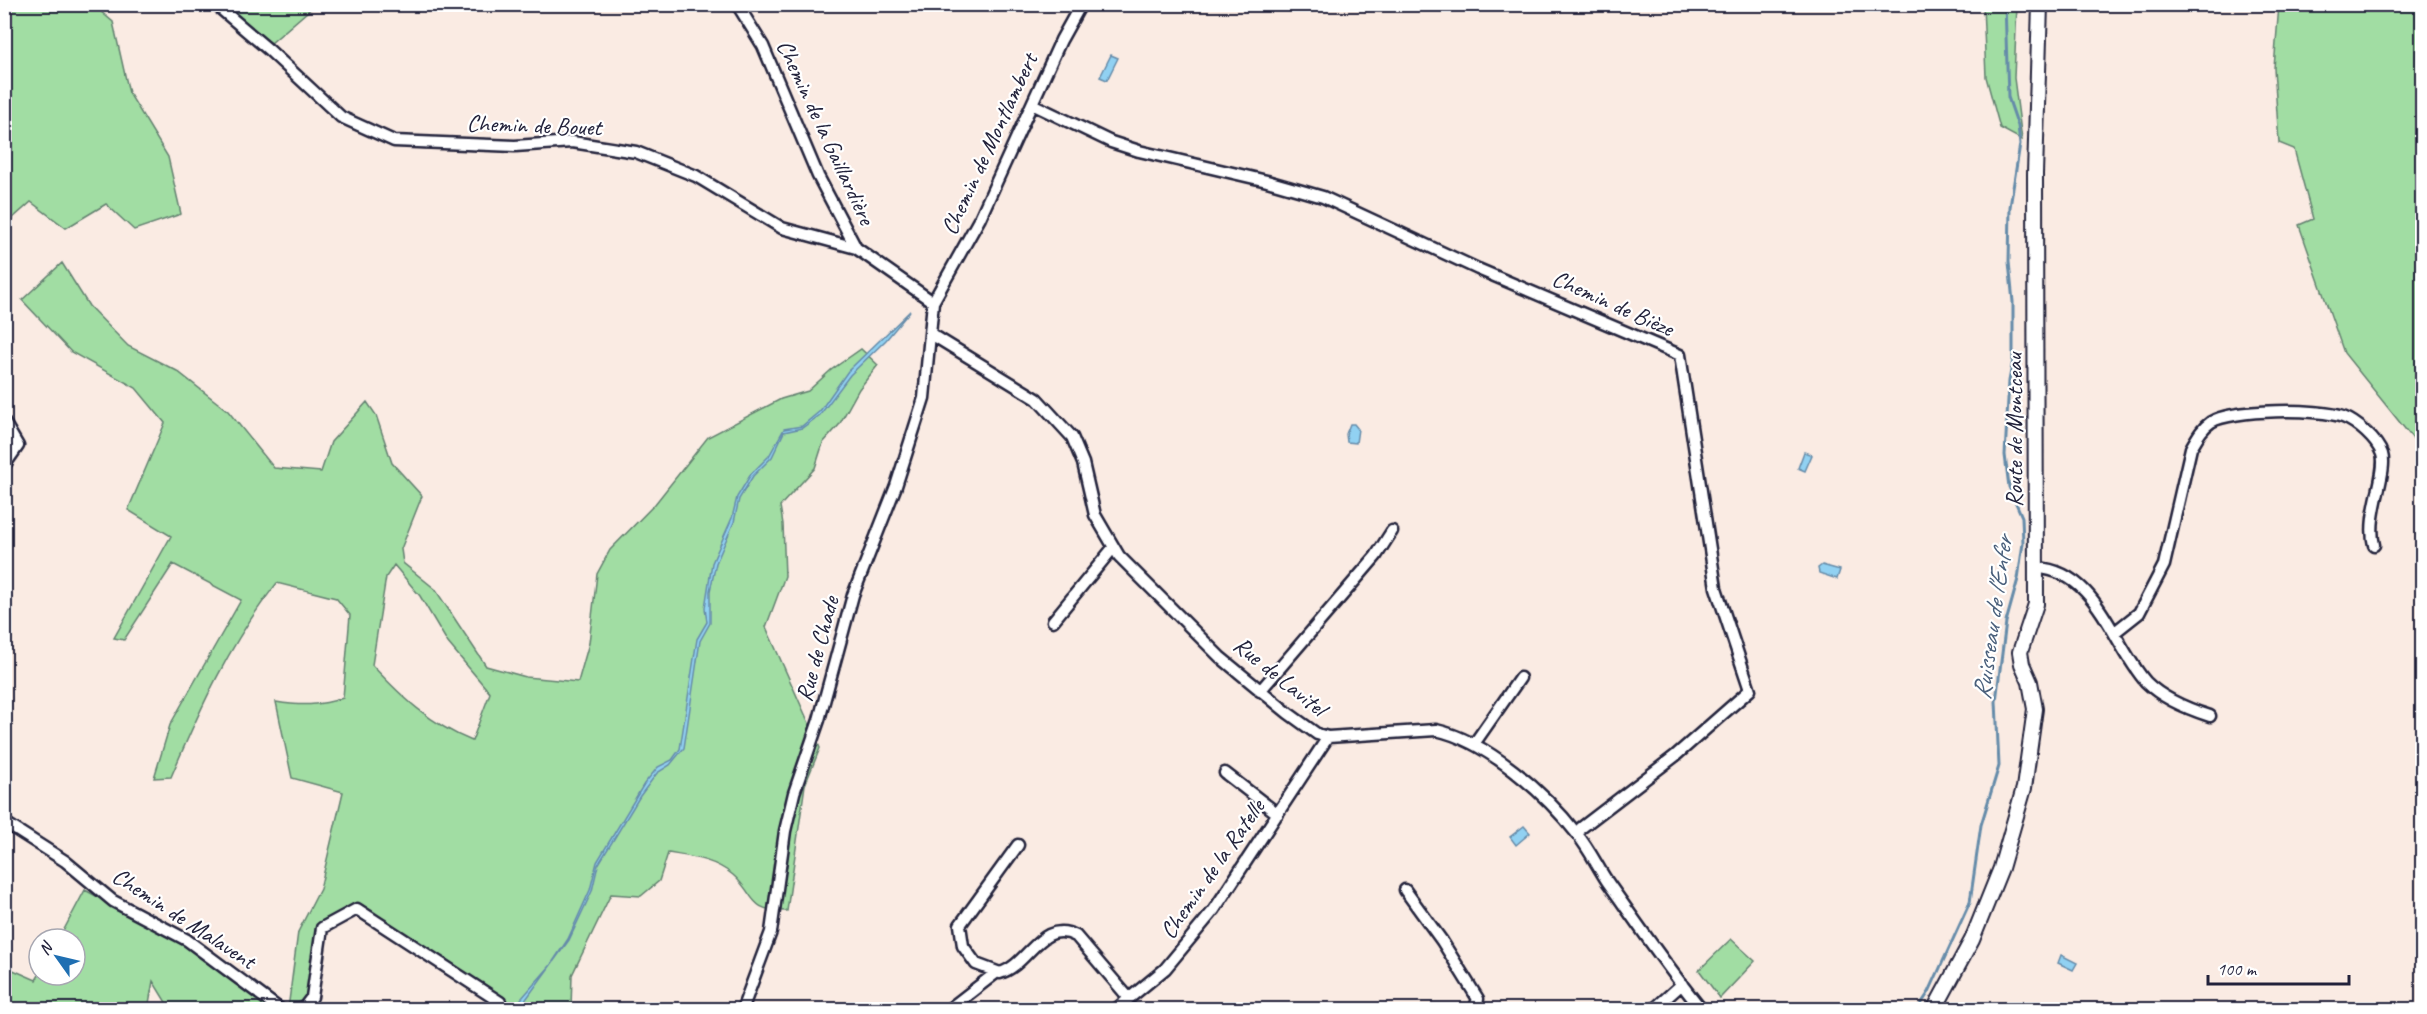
<svg xmlns="http://www.w3.org/2000/svg" width="2427" height="1014" font-family="Caveat,sans-serif">
<style>
.green{fill:#a1dda3;stroke:#62806f;stroke-width:1.5;fill-rule:evenodd}
.water{fill:#91d1f2;stroke:#658ba9;stroke-width:1.5}
.lines{fill:none;stroke-linecap:round;stroke-linejoin:round}
.stream{stroke:#658ba9;stroke-width:3}
.minor-casing{stroke:#22223b;stroke-width:15}
.tertiary-casing{stroke:#22223b;stroke-width:18}
.minor{stroke:#fff;stroke-width:10}
.tertiary{stroke:#fff;stroke-width:14}
.labels{text-anchor:middle;stroke-width:4.5;stroke-linejoin:round;paint-order:stroke}
.street-label{font-size:24px;fill:#22223b;stroke:#fff}
.water-label{font-size:26px;font-style:italic;fill:#495f7b;stroke:#fff}
</style>
<rect width="100%" height="100%" fill="#faebe3"/>
<filter id="ink" filterUnits="userSpaceOnUse"><feTurbulence type="fractalNoise" baseFrequency=".0167" numOctaves="2"/><feDisplacementMap in="SourceGraphic" scale="12" xChannelSelector="R" yChannelSelector="G"/><feConvolveMatrix kernelMatrix="1 2 1 2 8 2 1 2 1" color-interpolation-filters="sRGB"/></filter>
<g filter="url(#ink)">
<path class="green" d="M5,4l88,1 20,17 16,71 39,64 13,57 -47,16 -28,-26 -40,24 -35,-26 -26,23z
M224,5h91l-44,38 -42,-31z
M1983,5h34l-3,73 8,62 -22,-12 -14,-51z
M2279,5h143v445l-78,-97 -45,-128 14,-6 -19,-70 -15,-6 -5,-75z
M62,263l27,43 39,40 49,25 51,40 46,57 47,4 10,-30 36,-40 9,13 16,48 30,33 -21,53 2,14 32,26 51,77 40,11 52,5 11,-39 8,-69 13,-24 45,-46 53,-67 73,-38 27,-8 23,-21 30,-21 17,16 -19,24 -20,36 -16,18 -8,25 -35,38 3,18 2,52 -19,51 54,121 -15,37 -18,126c-40,0 -30,-15 -54,-36 -19,-16 -42,-18 -65,-22l-9,28 -18,15 -30,-2 -39,81 -1,34 -69,1 -145,-101 -35,19 -10,69 -10,12h-14l10,-77 22,-43 23,-97 -51,-14 -16,-76c24,4 44,4 67,-4l7,-83 -14,-17 -59,-15c-47,59 -77,126 -106,194l-17,1 16,-53 71,-125 -68,-36 -49,76 -10,-2 57,-102 -43,-26 37,-87 -29,-35 -65,-36 -49,-52zM394,565l26,31 28,47 42,50 -18,48c-42,-17 -70,-44 -100,-76l14,-88z
M85,890l89,48 98,71h-102l-17,-28 -5,28h-143l-1,-43 32,14 3,-5h36v-36h-16z
M1731,939l24,22 -35,37 -21,-28z"/>
<path class="water" d="M1111,55l7,3 -11,22 -7,-3z
M910,311l-24,29 -36,35 -30,40 -18,13 -18,4 -12,25 -19,19 -14,23 -5,23 -18,41 -6,28v32l-10,18 -16,107 -14,17 -13,8 -17,23 -42,69 -6,26 -23,49 -45,62 -1,7h-3l1,-10 29,-33 18,-27 22,-49 7,-28 47,-78 14,-17 14,-7 8,-11 17,-110 10,-17 -2,-14 7,-45 20,-45 5,-21 14,-23 18,-18 15,-27 18,-3 18,-15 28,-40z
M1350,424h4l4,5 -2,14 -9,-1 -1,-8z
M1804,452l8,3 -7,16 -7,-3z
M1822,565l18,5 -3,9 -18,-6 -1,-5z
M1524,826l6,7 -14,12 -6,-8z
M2061,955l16,8 -4,7 -15,-7z"/>
<g class="lines">
<path class="stream" d="M1917,1010l12,-18 41,-90 11,-77 18,-59 -3,-65 10,-79 12,-43 5,-36 -1,-26 -13,-30 -4,-32 4,-74 4,-21v-58l-4,-40 1,-55 10,-63 -2,-18 -10,-29 -3,-93"/>
<g class="minor-casing">
<path id="minor" d="M215,4l54,46 72,67 53,24 121,5 57,-4 64,10 60,24 86,52 74,20 77,54
M737,4l26,42 55,130 38,72
M1032,104l79,38 28,9 128,30 56,16 155,72 202,86 36,233 34,102 -75,66 -94,72 -3,6
M931,334l106,65 35,38 11,26 12,52 24,41 101,101 68,56 29,21 11,3 108,-7c51,11 109,63 141,104 13,16 21,34 32,50 30,42 60,86 93,126
M4,422l14,24 -14,20
M2037,568c60,3 75,76 109,114 17,17 42,27 64,34
M1053,621l60,-73
M2115,632l24,-19 25,-48 27,-117c6,-10 10,-19 20,-26 20,-13 109,-14 132,-5 14,5 34,23 39,37 6,19 -16,61 -8,91
M1260,691l116,-135 16,-25
M1474,744l46,-66
M1225,773l53,41
M4,822l61,39 48,40 74,39 94,70
M1018,845l-58,80 3,21 13,18 24,9c29,-8 41,-55 76,-37l52,61
M1405,890l37,51 36,58 -4,11
M302,1010l10,-13 10,-69 35,-19 143,93 3,8
M742,1010l29,-78 14,-101 9,-38 25,-73 34,-125 43,-109 28,-88 9,-96 47,-84 81,-178 20,-36
M948,1010l49,-38
M1115,1010l50,-41 49,-59 114,-173
M1653,1010l29,-26"/>
</g>
<g class="tertiary-casing">
<path id="tertiary" d="M1934,1010l38,-70 29,-72 23,-80 11,-79 -5,-27 -8,-18 -2,-12 16,-48 -1,-430 5,-170"/>
</g>
<use href="#minor" class="minor"/>
<use href="#tertiary" class="tertiary"/>
</g>
</g>
<g class="labels">
<g class="street-label">
<text transform="translate(534 125) rotate(2)" y="8">Chemin de Bouet</text>
<text transform="translate(826 132) rotate(65)" y="8">Chemin de la Gaillardière</text>
<text transform="translate(989 144) rotate(-65)" y="8">Chemin de Montlambert</text>
<text transform="translate(1613 303) rotate(24)" y="8">Chemin de Bièze</text>
<text transform="translate(2014 430) rotate(-90)" y="8">Route de Montceau</text>
<text transform="translate(817 649) rotate(-75)" y="8">Rue de Chade</text>
<text transform="translate(1280 676) rotate(39)" y="8">Rue de Lavitel</text>
<text transform="translate(1212 869) rotate(-55)" y="8">Chemin de la Ratelle</text>
<text transform="translate(184 918) rotate(33)" y="8">Chemin de Malavent</text>
</g>
<g class="water-label">
<text transform="translate(1992 618) rotate(-82)" y="9">Ruisseau de l'Enfer</text>
</g>
</g>
<rect width="2427" height="1014" fill="none" stroke="#fff" stroke-width="24"/>
<rect x="12" y="12" width="2403" height="990" fill="none" stroke="#22223b" stroke-width="2" filter="url(#ink)"/>
<g transform="translate(57 957) rotate(304)"><circle r="28" fill="#ffffff" stroke="#a7a7b1" stroke-width="1.5"/>
<path d="M0-4.5L10 22L0 15L-10 22Z" fill="#1f6fb2"/>
<text y="-9" font-size="16" font-weight="bold" text-anchor="middle" fill="#22223b">N</text>
</g>
<path d="M2208 975v9h141v-9" fill="none" stroke="#22223b" stroke-width="3"/>
<text x="2217" y="975" font-size="18" fill="#22223b" stroke="#ffffff" stroke-width="4.5" paint-order="stroke">100 m</text>
</svg>
